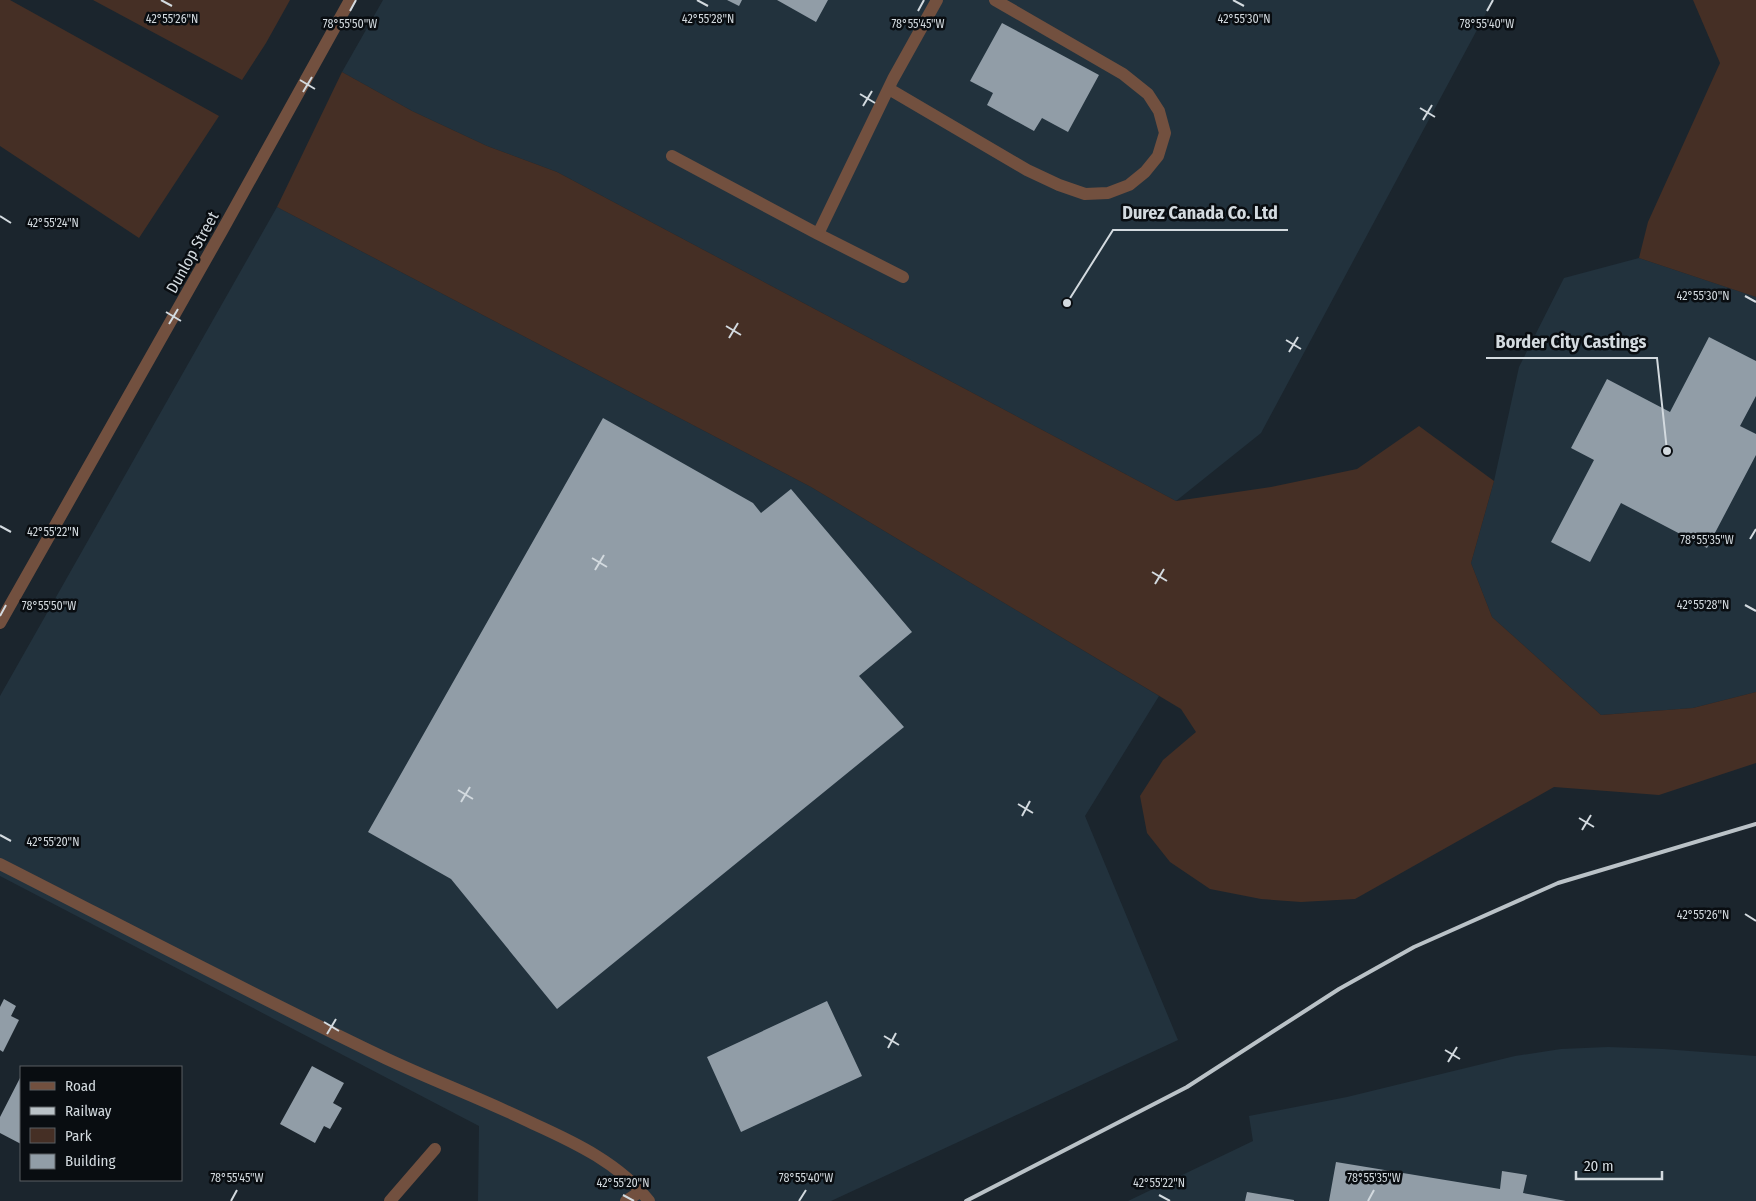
<svg xmlns="http://www.w3.org/2000/svg" width="1756" height="1201" font-family="'Fira Sans Condensed',sans-serif">
<style>
.built{fill:#22323d}
.green{fill:#452f25}
.building{fill:#919da7}
.lines{fill:none;stroke-linecap:round;stroke-linejoin:round}
.service{stroke:#72503f;stroke-width:12}
.minor{stroke:#72503f;stroke-width:12}
.rail{stroke:#bac2c7;stroke-width:4}
.ticks{fill:none;stroke:#d3dadf;stroke-width:2}
.labels{text-anchor:middle;stroke-width:5;stroke-linejoin:round;paint-order:stroke}
.street-label{font-size:16px;fill:#d3dadf;stroke:#090d11}
.ticks-label{font-size:12px;text-anchor:middle;fill:#d3dadf;stroke:#090d11;stroke-width:5;stroke-linejoin:round;paint-order:stroke}
.leader{fill:none;stroke:#d3dadf;stroke-width:2}
.callout-dot{fill:#d3dadf;stroke:#090d11;stroke-width:2}
.callout-label{font-size:18px;text-anchor:middle;font-weight:bold;fill:#d3dadf;stroke:#090d11;stroke-width:5;stroke-linejoin:round;paint-order:stroke}
</style>
<rect width="100%" height="100%" fill="#1b252d"/>
<path class="built" d="M383,0h1110l-232,433 -85,68 -619,-329 -70,-26 -75,-35 -70,-39z
M277,207l534,280 348,209 -74,120 93,224 -347,161h-353l1,-75 -479,-250v-180z
M1639,258l117,39v395l-63,16 -92,7 -109,-98 -21,-54 23,-82 25,-114 45,-89z
M1608,1047l55,2 93,7v145h-628l125,-60 -4,-25 98,-19 168,-41 46,-7z"/>
<path class="green" d="M0,0h10l209,116 -80,122 -139,-92z
M93,0h197l-24,43 -24,37z
M1693,0h63v297l-117,-39 9,-36 72,-159z
M342,72l70,39 75,35 70,26 619,329 95,-14 86,-18 62,-43 75,55 -23,82 21,54 109,98 92,-7 63,-16v71l-97,32 -105,-8 -199,112 -54,3 -40,-3 -51,-10 -40,-27 -23,-29 -7,-37 23,-36 33,-28 -15,-23 -370,-222 -534,-280z"/>
<path class="building" d="M727,0h15l-3,6z
M777,0h51l-12,22z
M1002,23l97,52 -31,57 -26,-14 -8,13 -47,-26 6,-12 -23,-12z
M1709,337l47,24v35l-16,30 16,8v21l-49,93 -86,-45 -31,59 -39,-20 43,-82 -23,-12 36,-69 63,33z
M603,418l150,85 8,10 30,-24 121,143 -53,44 45,51 -347,282 -106,-130 -83,-47z
M4,999l12,7 -5,10 8,4 -16,32 -3,-2v-43z
M827,1001l35,75 -121,56 -34,-75z
M312,1066l32,17 -11,20 9,5 -12,21 -6,-3 -9,17 -35,-19z
M21,1076v68l-21,-11v-16z
M1336,1162l164,27 2,-18 25,4 -4,18 43,8h-237z
M1247,1192l47,8v1h-49z"/>
<g class="lines">
<path class="service" d="M889,89l138,81 32,15 26,9 23,-1 21,-8 16,-13 13,-16 7,-23 -6,-22 -11,-17 -25,-20 -128,-74
M672,156l146,78 75,-155 44,-79
M818,234l85,43
M0,864c128,65 255,132 385,194 49,23 100,42 149,66 42,19 86,40 115,77
M626,1201l15,-10"/>
<path class="minor" d="M0,623l223,-394 127,-229
M390,1201l45,-52"/>
<path class="rail" d="M966,1201l221,-114 152,-98 75,-42 144,-64 198,-59"/>
</g>
<path class="ticks" d="M161,0l11,6M697,0l11,6M1233,0l11,6M350,11l6,-11M918,11l6,-11M1487,11l6,-11M300,80l15,9M303,92l9,-15M860,94l15,9M863,106l9,-15M1420,108l15,9M1423,120l9,-15M0,216l11,7M1745,296l11,6M166,312l15,9M169,324l9,-15M726,326l15,9M729,338l9,-15M1286,340l15,9M1289,352l9,-15M0,526l11,6M1750,539l6,-10M592,558l15,9M595,570l9,-15M1152,572l15,9M1155,584l9,-15M1745,605l11,6M0,616l6,-11M458,790l15,9M461,802l9,-15M1018,804l15,9M1022,816l8,-15M1579,818l15,9M1582,830l9,-15M0,835l11,6M1745,914l11,7M324,1022l15,9M327,1034l9,-15M884,1036l15,9M888,1048l8,-15M1445,1050l15,9M1448,1062l9,-15M623,1195l11,6M1159,1195l11,6M231,1201l6,-11M799,1201l7,-11M1368,1201l6,-11"/>
<g class="labels">
<g class="street-label">
<text transform="translate(192 252) rotate(-61)" y="6">Dunlop Street</text>
</g>
</g>
<g class="ticks-label">
<text x="172" y="23">42°55'26"N</text>
<text x="708" y="23">42°55'28"N</text>
<text x="1244" y="23">42°55'30"N</text>
<text x="350" y="28">78°55'50"W</text>
<text x="918" y="28">78°55'45"W</text>
<text x="1487" y="28">78°55'40"W</text>
<text x="53" y="227">42°55'24"N</text>
<text x="1703" y="300">42°55'30"N</text>
<text x="53" y="536">42°55'22"N</text>
<text x="1707" y="544">78°55'35"W</text>
<text x="1703" y="609">42°55'28"N</text>
<text x="49" y="610">78°55'50"W</text>
<text x="53" y="846">42°55'20"N</text>
<text x="1703" y="919">42°55'26"N</text>
<text x="237" y="1182">78°55'45"W</text>
<text x="806" y="1182">78°55'40"W</text>
<text x="1374" y="1182">78°55'35"W</text>
<text x="623" y="1187">42°55'20"N</text>
<text x="1159" y="1187">42°55'22"N</text>
</g>
<path class="leader" d="M1067 303L1113 230H1288M1667 451L1657 358H1486"/>
<g class="callout-dot">
<circle cx="1067" cy="303" r="5"/>
<circle cx="1667" cy="451" r="5"/>
</g>
<g class="callout-label">
<text x="1200" y="219">Durez Canada Co. Ltd</text>
<text x="1571" y="348">Border City Castings</text>
</g>
<rect x="20" y="1066" width="162" height="115" fill="#090d11" stroke="#5a5f63"/>
<rect x="30" y="1082" width="25" height="8" fill="#72503f" stroke="#5a5f63"/>
<text x="65" y="1091" font-size="15" fill="#d3dadf">Road</text>
<rect x="30" y="1107" width="25" height="8" fill="#bac2c7" stroke="#5a5f63"/>
<text x="65" y="1116" font-size="15" fill="#d3dadf">Railway</text>
<rect x="30" y="1128" width="25" height="15" fill="#452f25" stroke="#5a5f63"/>
<text x="65" y="1141" font-size="15" fill="#d3dadf">Park</text>
<rect x="30" y="1154" width="25" height="15" fill="#919da7" stroke="#5a5f63"/>
<text x="65" y="1166" font-size="15" fill="#d3dadf">Building</text>
<path d="M1576 1171v8h86v-8" fill="none" stroke="#d3dadf" stroke-width="2.5"/>
<text x="1584" y="1171" font-size="15" fill="#d3dadf" stroke="#090d11" stroke-width="4" paint-order="stroke">20 m</text>
</svg>
